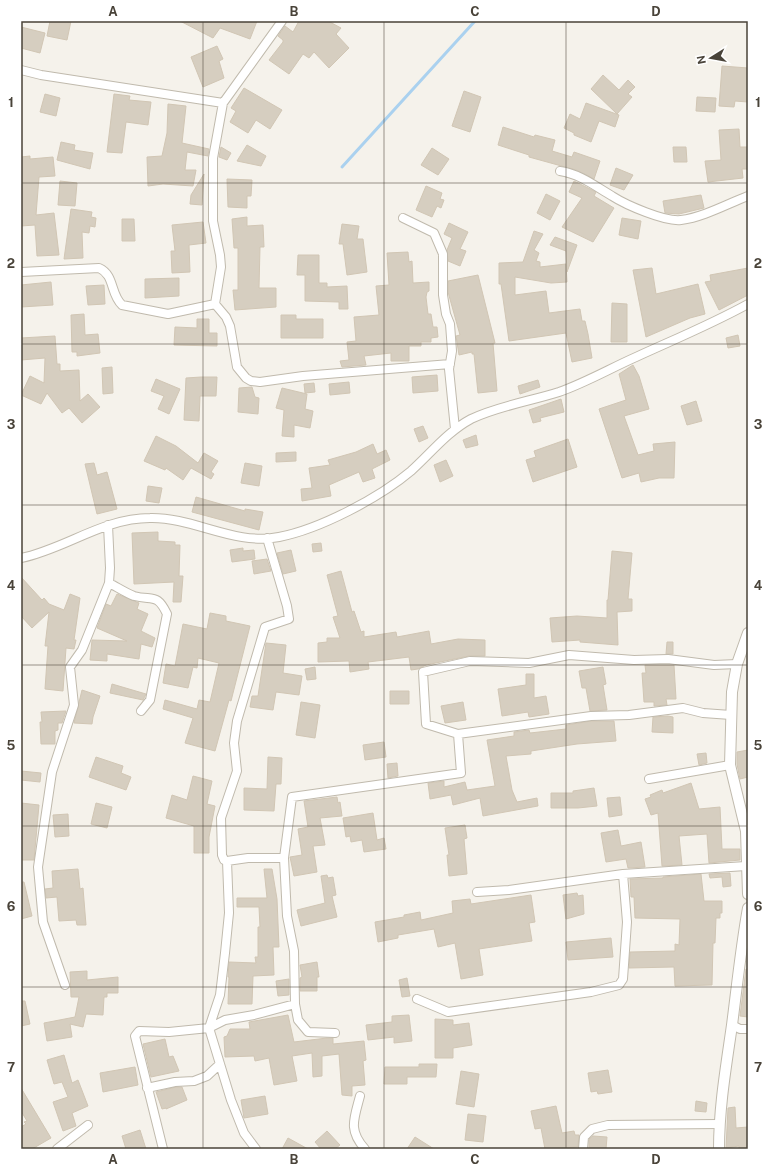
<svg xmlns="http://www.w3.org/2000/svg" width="769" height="1170" font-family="'Public Sans',sans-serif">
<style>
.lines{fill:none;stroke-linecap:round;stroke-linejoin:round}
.stream{stroke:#aad1ef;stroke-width:3}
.building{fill:#d6cec0;stroke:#d1c6b4}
.minor-casing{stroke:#c0baad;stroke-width:10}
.tertiary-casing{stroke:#c0baad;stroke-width:12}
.minor{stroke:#fff;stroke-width:8}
.tertiary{stroke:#fff;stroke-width:10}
.grid{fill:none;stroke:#494339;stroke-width:1;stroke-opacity:0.55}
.neatline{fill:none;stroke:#494339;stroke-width:1.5}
.grid-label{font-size:13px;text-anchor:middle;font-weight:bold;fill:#494339}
</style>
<rect width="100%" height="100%" fill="#f5f2eb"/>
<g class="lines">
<path class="stream" d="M342,167l133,-146"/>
</g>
<path class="building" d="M50,21h21l-4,19 -20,-4z
M180,21h77l-7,18 -30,-11 -7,10z
M299,21h29l13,7 -5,6 13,14 -20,20 -15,-16 -5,6 -6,-4 -14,20 -20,-14 14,-18v-2l-5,-4 7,-10 8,6z
M21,27l24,6 -5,20 -19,-5z
M217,46l6,13 -4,2 5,17 -21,9 -12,-30z
M722,66l26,2v34l-13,-1 -1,6 -15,-1z
M603,75l16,15 9,-10 7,7 -7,7 4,3 -15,17 -26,-25z
M244,88l38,22 -12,19 -14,-9 -8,13 -18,-11 6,-11 -5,-3z
M464,91l17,6 -11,35 -18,-6z
M45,94l15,4 -4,18 -16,-4z
M114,94l16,2 -1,4 22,2 -3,23 -22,-3 -4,31 -15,-1z
M697,97l19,1 -1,14 -19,-1z
M586,103l33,12 -4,12 -16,-6 -8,21 -17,-7v-2l-10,-5 6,-14 10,5z
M168,104l18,2 -4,37 27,6 -1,7 -21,-4 -2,18h11l-3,16 -30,-2 -15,2 -1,-29 15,-1 5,-23z
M503,127l31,10 1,-2 20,5 -3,11 20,6 2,-5 26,9 -6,18 -18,-9 -47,-13v-2l-31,-10z
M739,129l1,18h8v22h-6l1,9 -35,4 -3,-21 16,-1 -2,-30z
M61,142l14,3 -1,5 19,3 -3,16 -33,-9z
M247,145l19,11 -5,10 -24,-5z
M221,147l10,6 -4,7 -8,-3z
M673,147h13l1,15h-13z
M432,148l17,11 -11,16 -17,-10z
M30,156v3l23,-2 2,19 -16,1 -3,38 18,-2 5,42 -22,1 -2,-31 -14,1v-69z
M616,168l17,7 -9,15 -14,-5z
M204,174l-2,31 -12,-1 1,-9z
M227,179l25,1 -1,16h-4v12l-19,-1z
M60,181l17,2 -2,23 -17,-1z
M574,181l22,11 -2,4 20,12 -21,34 -31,-15 20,-29 -13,-6z
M426,186l16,7 -2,6 4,1 -3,8 -4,-2 -5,11 -16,-7z
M546,194l14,7 -10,19 -13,-7z
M701,195l3,13 -25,6 -14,-1 -2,-12z
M71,209l21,3 -1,5 5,1 -1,9 -5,-1 -1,7 -7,-1 1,26 -19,1z
M247,217v9l16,-1 1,22h-4l-1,41h17v19l-41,3 -2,-20h5v-42h-4l-2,-29z
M622,218l19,3 -3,18 -19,-4z
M122,219h12l1,22h-13z
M203,222l3,21 -17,2 1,27 -18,1 -1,-22h4l-3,-26z
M449,223l19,9 -8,17 6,2 -6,15 -12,-5 -1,-11 5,-12 -8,-4z
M342,224l17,2 -2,13h6l4,33 -20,3 -4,-31h-4z
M534,231l9,3 -9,16 5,3 -3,8 4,1v5l26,-3 1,18 -16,1 -36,-6v18l31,-4 3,22 31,-4 2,12h3l3,13 4,24 -20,4 -6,-29 -57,8 -8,-57h-2v-21l24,-1z
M555,237l22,8 -10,27 -1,-21 -16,-6z
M408,252l1,10 3,-1 1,22 16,-1v9l-2,1 -1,5 2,17h3l2,13h4l1,10 -7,1v4h-10v4h-12v15h-18v-8l-27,3 2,9 -24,2 -2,-6 9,-1 -2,-18 9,-1 -2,-24 25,-2 -3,-29 13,-1 -2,-32z
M298,255h21v28h8v4l20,-1 1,23h-9v-7l-34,-1v-26h-8z
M652,268l4,26 42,-10 7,30 -15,4 -44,19 -13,-67z
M748,268v27l-29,15 -14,-28 6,-1 -1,-6z
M478,275l17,68h-2l4,48 -19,2 -4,-39h-2v-2l-13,3 -3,-19 4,-1 -12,-43v-11z
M179,278v18l-34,2v-19z
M51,282l2,23 -32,2v-22z
M104,285l1,19 -17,1 -2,-19z
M612,303l15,1v38h-16z
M84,314l1,21 13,-1 2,19 -23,3v-4h-5l-1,-37z
M281,315h15v4h27v19h-42z
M197,319h12v14h8v13l-43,-1 1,-18 22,1z
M738,335l2,11 -12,2 -2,-10z
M55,336l2,28h3v7l19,-1 1,31 8,-7 12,13 -18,16 -13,-15 -7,5 -15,-20 -6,11 -20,-9 9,-19 14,7 1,-25 -24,2v-22z
M633,365l6,11 10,33 -25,7 14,39 16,-4 -1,-7 22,-2 -1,36h-15l-18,4 -2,-9 -17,5 -23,-69 27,-9 -7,-26z
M112,367l1,26 -10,1 -1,-26z
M437,375l1,16 -25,2 -1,-16z
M201,377h16l-1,19h-16l-1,25 -15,-1 2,-42z
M156,379l24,10 -11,25 -11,-5 6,-13 -13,-5z
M538,380l2,7 -20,7 -2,-8z
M349,382l1,11 -20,2 -1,-11z
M314,383l1,9 -10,1 -1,-9z
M252,387l3,10 4,1 -1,16 -20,-2 1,-24z
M282,388l25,6 -2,15 8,2 -3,17 -16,-3v12l-12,-1 2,-26 -8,-2z
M561,399l3,13 -24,6 1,3 -8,2 -4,-13z
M696,401l6,20 -15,4 -6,-19z
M423,426l5,12 -9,4 -5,-13z
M476,435l2,10 -12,3 -3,-8z
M156,436l20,10 22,17 6,-10 14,8 -7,11 3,2 -3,5 -20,-11 -8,12 -17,-12 -1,2 -21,-9z
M568,439l9,28 -44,15 -7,-22 10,-3 -2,-6z
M373,444l4,10 9,-4 4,10 -18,9 3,9 -12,4 -4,-10 -30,13 2,11 -29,5 -1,-12 11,-1 -3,-20 21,-3 -2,-5 28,-8z
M296,452v9l-20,1v-9z
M446,460l7,16 -13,6 -6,-17z
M94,463l3,12 10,-3 10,37 -20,5 -12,-50z
M245,463l17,3 -3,20 -18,-3z
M148,486l14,2 -3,15 -13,-2z
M196,497l49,14v-2l18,3 -4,18 -67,-18z
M158,532v9l17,1v3h5l-1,31h4l-2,26h-8l1,-20 -40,2 -2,-51z
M321,543l1,8 -9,1 -1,-8z
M243,548v3l11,-1 1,9 -23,3 -2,-12z
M291,550l5,21 -13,3 -6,-21z
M612,551l20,2 -4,46h4v12l-15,1 1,33 -38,-3v-2l-28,2 -2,-24 27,-2 30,2v-18h1z
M267,559l4,12 -17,3 -2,-13z
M341,571l11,41 2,-1 7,21 3,-1v6l32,-5 1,5 32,-6 2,13 27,-5 27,1v16h-16l-43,9 -8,4 -7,1 -2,-13 -41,5 1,7 -19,3 -1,-11 -31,1v-19l9,-1v-4h13l-7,-21 5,-1 -11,-41z
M21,577l21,23 2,-2 5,6 15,6 6,-16 10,4 -6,42h2l-2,9 -8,-1 -3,43 -18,-2 3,-43h-3l4,-34 -17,16 -11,-12z
M117,594l22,9 -2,6 11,5 -7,17 14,7 -3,9 -11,-3 -2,15 -32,-5v7l-17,-1 2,-20 35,1 -30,-13 9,-24 5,2z
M210,613l16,3v5l24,5 -19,75 -2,-1 -14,51 -30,-8 8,-25 -30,-9 2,-9 32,9 2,-9 11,2 9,-39 -21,-5 -1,10 -4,-1 -5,21 -25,-5 3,-19 9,2 8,-42 24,5z
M667,642h6v12h-7z
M266,643l20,2 -3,28 19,3 -3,19 -23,-3 -3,18 -23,-3 2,-11h6z
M645,665h29l2,34h-10l1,6 -13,1v-4h-10l-2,-29h4z
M315,667l1,12 -9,1 -2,-11z
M603,667l3,17 -3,1 4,25 -17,1 -4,-23h-4l-3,-17z
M526,674h8v24l12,-2 3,18 -20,3 -1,-5 -26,4 -4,-27 28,-4z
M112,684l34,10 -3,6 -33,-7z
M82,690l18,6 -7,21 -1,7 -18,-1z
M390,691h19v13h-19z
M301,702l19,3 -5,33 -19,-3z
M463,702l3,18 -21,3 -4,-17z
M66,711l-4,12h-4v7l-3,1v13h-14l-1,-22h2l-1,-10z
M668,716l5,1v16l-21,-1 1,-15z
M591,721h23l2,20 -39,3 -46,7v3l-25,2 6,34 5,12 20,-4 1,8 -55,10 -3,-18 -27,7 -2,-10 -21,4 -2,-16 16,-2v6l21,-5 2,8 28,-4 -8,-46 27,-4v-4l15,-2 1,3 36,-4v-4z
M384,742l2,15 -21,3 -2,-15z
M748,750v27l-8,2 -3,-15v-12z
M706,753l1,10 -8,2 -2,-11z
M96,757l27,9 -2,7 10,4 -5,13 -37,-13z
M268,757l14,1 -1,26h-5l-2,27 -30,-1v-22l23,1z
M397,763l1,13 -10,2 -1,-14z
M21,771l20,2 -1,9 -19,-2z
M193,776l19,5 -5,23 8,2 -6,31v16h-15v-27l-28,-8 6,-23 15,5z
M691,783l8,26 21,-2 2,42h18v11l-31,3 -2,-29 -28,2 3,29 -20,1 -4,-53 -7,2 -6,-16 6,-2 -1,-2 12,-5 1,3z
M594,788l3,18 -19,2h-27v-15h22v-2z
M337,797l1,6 2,-1 2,14 -22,2 5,27 -12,1 4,26 -23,4 -4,-19 12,-2 -4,-26 10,-2 -4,-26z
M620,797l2,18 -13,2 -2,-19z
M21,803l18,2 -5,55h-13z
M96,803l16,4 -5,21 -16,-4z
M373,813l4,27 7,-2 2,11 -22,3 -2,-12 -11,2 -1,-6 -4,1 -3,-19z
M68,814l1,22 -14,1 -2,-22z
M465,825l2,13 -3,1 3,35 -18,2 -2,-21h2l-4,-27z
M618,830l3,16 20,-4 4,25 -17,1 -2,-9 -20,3 -5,-29z
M78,869l2,20 3,-1 3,37h-9l-1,-5 -17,1 -2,-24 -11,1 -1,-9 8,-1 -1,-17z
M264,869h8l5,30 2,48h-6l1,28 -21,1 -1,28h-24l1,-27h-1l1,-15 27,1 -1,-6h3v-30h2l-1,-20h-22v-9h30z
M730,873l1,13 -8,1 -1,-10 -12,1 -1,-4z
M701,874l3,27h18v12h-2v5h-4l-1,25h-2l-1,42 -37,1 -1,-19 -45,1 1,-16 45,-1v-7l4,1 1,-26 -45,-1 -1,-21h-3l-1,-18 33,-1v-1z
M327,875l1,3 5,-1 3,18 -4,1 5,21 -36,9 -4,-16 28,-7 -4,-27z
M21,882h3l8,34 -11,3z
M577,893l1,3 5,-1 1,19 -18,5 -3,-24z
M531,895l4,27 -6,1 3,18 -53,8 4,26 -22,4 -6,-36 -17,4 -4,-18 -36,6v3l-20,4 -3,-20 29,-5v-2l16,-3 1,8 32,-7 -1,-12 18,-2 1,5z
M611,938l2,19 -45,3 -2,-18z
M317,962l2,15h-2v14h-17v-13l2,-1 -2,-12z
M746,969h2v48l-8,-1z
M87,971v9l31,-3v16h-11v4h-3l-1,18 -17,-1 -3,13 -13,-3 2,13 -25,4 -3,-18 31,-6 4,-20h-8l-1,-25z
M407,978l3,18 -8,1 -3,-17z
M289,979v16l-11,1 -2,-15z
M21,1001h4l5,23 -9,2z
M288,1015l6,27 33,-4h6v6l31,-3 2,19 -3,1 2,24 -13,1v10l-10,-1 -3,-41 -17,2v20l-9,1 -1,-24 -20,3 5,25 -23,4 -5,-27 -14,3 -1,-5 -29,1 -1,-20 3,-1 3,-7h20l-1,-7z
M409,1015l3,26 -18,2v-6l-26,3 -2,-15 26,-3v-6z
M435,1019l18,1v5l16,-2 3,22 -19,3v10h-18z
M165,1039l4,18 4,-1 6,15 -28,6 -8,-33z
M64,1055l8,28 6,-3 10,26 -16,7 4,13 -13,5 -10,-29 15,-5 -6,-15 -8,2 -7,-24z
M419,1064h18l-1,13h-29v7h-23l1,-17h34z
M135,1067l3,18 -35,7 -3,-19z
M608,1070l4,22 -14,2 -1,-3 -6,1 -3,-19z
M461,1071l18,3 -5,33 -18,-3z
M176,1087h6l5,13 -21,9v-1l-4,1 -6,-17z
M21,1088l30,50 -19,11h-11v-22l5,-3 -2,-2 3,-1 -6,-10z
M265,1096l3,18 -24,4 -3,-18z
M696,1101l11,2 -1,9 -11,-1z
M556,1106l6,27 12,-2 1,4h4l-1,12 -33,2 -4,-21 -6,1 -4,-18z
M735,1107l1,21 12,-1v22h-9v-3l-13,2 2,-40z
M468,1114l18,2 -3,26 -18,-2z
M140,1130l6,19h-20l-4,-13z
M327,1131l13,14 -5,4h-14l-6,-7z
M593,1136l14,1 -1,12h-17v-10z
M415,1137l19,12h-27z
M288,1138l20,11h-26z"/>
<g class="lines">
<g class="minor-casing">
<path id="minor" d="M21,70l20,5 182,28 59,-82
M560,171c20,3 35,15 52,25 14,9 53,26 69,24 23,-3 46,-16 67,-24
M403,218l31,15 9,21v41l3,19 4,10 2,27 -3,18 6,60
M21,272l78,-4c16,7 11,26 23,37l46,9 47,-10
M215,304l11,13 4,9 7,41 9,11 5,3 9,1 43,-6 147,-12
M215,304l6,-37 -1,-12 -7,-34v-63l10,-55
M267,538l20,68 2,13 -24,8 -28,94 -3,22 3,28 -16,47 1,37 2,5 3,1 21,-3h36l3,58 7,35 1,53 3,16 10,12 27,1
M21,558c44,-9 82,-40 129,-40 44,-1 84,28 129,19 41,-8 100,-39 132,-66 20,-18 36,-39 60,-52 27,-13 60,-18 88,-27 26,-9 52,-24 77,-35 37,-17 76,-33 112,-53
M109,583c8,4 17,10 25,13 19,5 23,-3 33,18l-17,86 -9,11
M731,715l-28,-2 -20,-5 -54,7 -38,1 -133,18 -32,-10 -3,-52 47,-11 59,2 40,-8 65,5 34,-1 46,6 23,-1
M649,779l81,-14
M284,858l8,-61 169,-24 -3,-39
M227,861l2,52 -4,40 -5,42 -11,33 22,72 13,33 12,16
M477,892l32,-2 114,-16 123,-8
M65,985l-22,-63 -5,-55 14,-95 22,-67 -4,-38 12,-17 27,-67 1,-15 -2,-43
M417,999l31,13 143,-20 28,-7 4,-6 4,-57 -4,-48
M732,1025l8,4h8
M147,1088l28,-6 19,-1 13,-5 13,-12
M360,1096c-6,23 -12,34 5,53
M57,1149l31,-24
M163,1149l-28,-113 4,-5 30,1 40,-4 16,-8 29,-5 41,-11
M583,1149l1,-12 8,-8 16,-4 111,-1"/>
</g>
<g class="tertiary-casing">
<path id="tertiary" d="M748,633l-11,31 -5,28 -2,73 16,66 2,63
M719,1149c0,-42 7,-82 13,-124 5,-39 9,-78 16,-117"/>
</g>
<use href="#minor" class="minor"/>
<use href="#tertiary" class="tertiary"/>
</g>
<path class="grid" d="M203,21v1128M384,21v1128M566,21v1128M21,183h727M21,344h727M21,505h727M21,665h727M21,826h727M21,987h727"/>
<rect width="769" height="1170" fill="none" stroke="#ffffff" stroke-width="44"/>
<g transform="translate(711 58) rotate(259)" stroke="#ffffff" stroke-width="3" paint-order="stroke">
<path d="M0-3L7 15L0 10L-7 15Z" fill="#494339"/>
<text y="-6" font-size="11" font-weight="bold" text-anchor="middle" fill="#494339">N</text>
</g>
<rect x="22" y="22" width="725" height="1126" class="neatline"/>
<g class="grid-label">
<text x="113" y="16">A</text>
<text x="294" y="16">B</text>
<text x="475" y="16">C</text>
<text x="656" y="16">D</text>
<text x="11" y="107">1</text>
<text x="758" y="107">1</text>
<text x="11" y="268">2</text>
<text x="758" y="268">2</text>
<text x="11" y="429">3</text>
<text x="758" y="429">3</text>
<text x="11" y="590">4</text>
<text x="758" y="590">4</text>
<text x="11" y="750">5</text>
<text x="758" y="750">5</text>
<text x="11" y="911">6</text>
<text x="758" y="911">6</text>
<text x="11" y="1072">7</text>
<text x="758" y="1072">7</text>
<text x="113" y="1164">A</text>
<text x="294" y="1164">B</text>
<text x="475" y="1164">C</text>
<text x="656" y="1164">D</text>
</g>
</svg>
